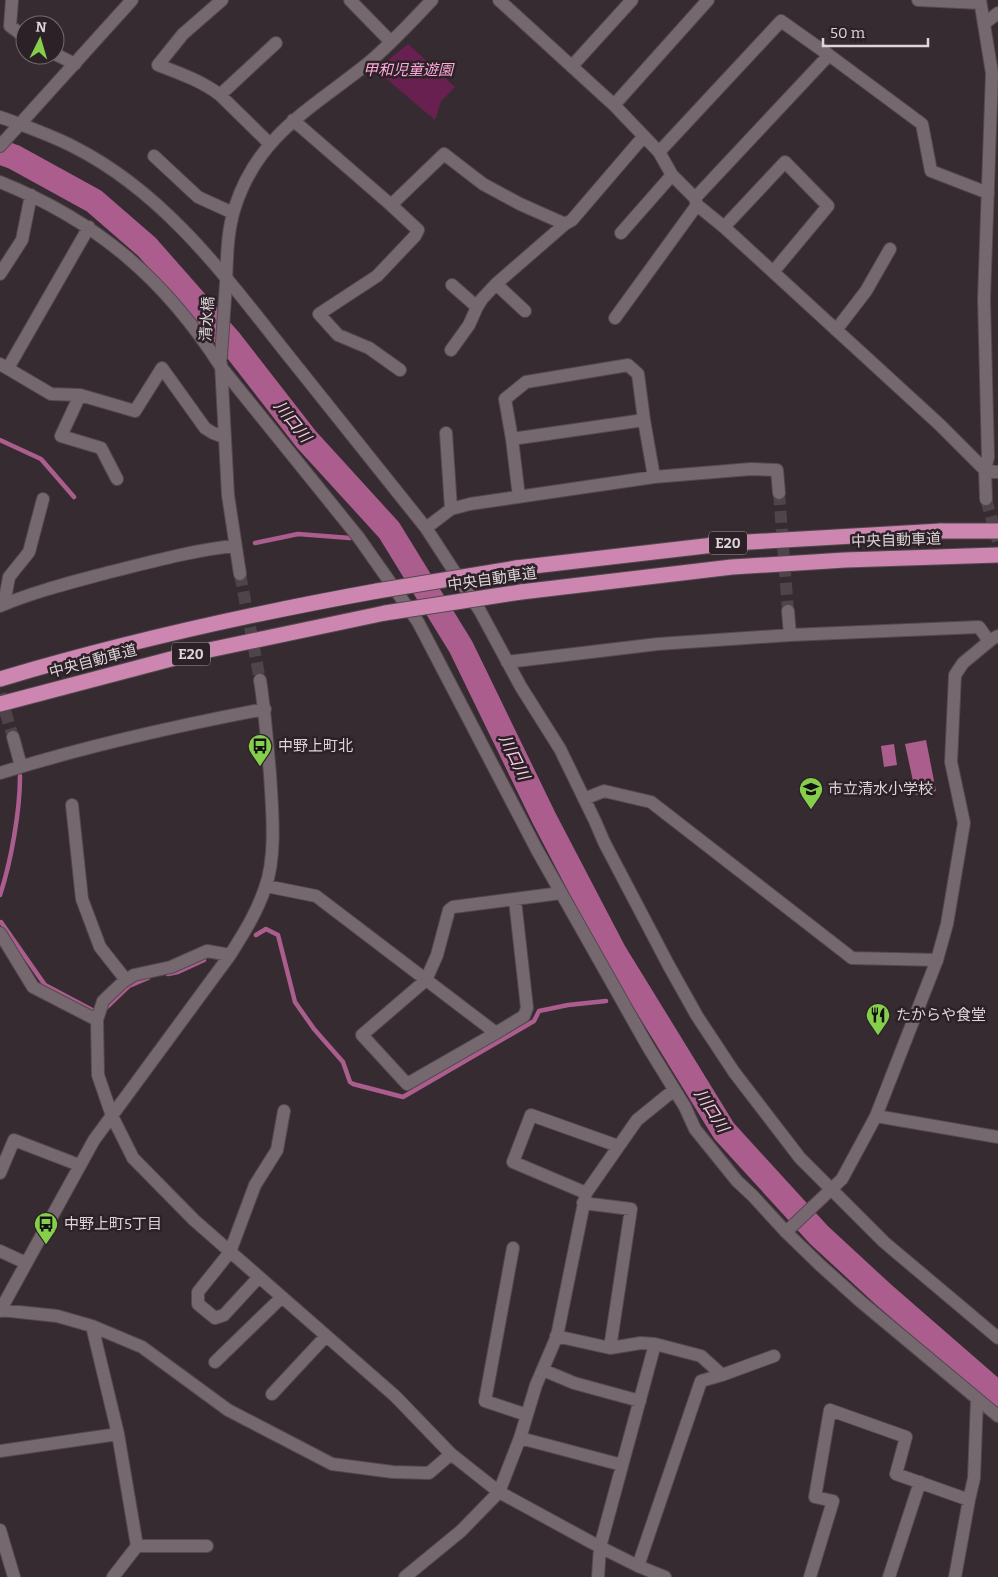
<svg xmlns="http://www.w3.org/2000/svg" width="998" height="1577" font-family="Bitter,'Noto Sans JP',serif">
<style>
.green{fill:#67204f}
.water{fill:#ab5e8d}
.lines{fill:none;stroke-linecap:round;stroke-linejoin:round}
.stream{stroke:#ab5e8d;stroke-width:4.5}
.river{stroke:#ab5e8d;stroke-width:25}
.minor-tunnel{stroke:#50444b;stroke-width:12;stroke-dasharray:12 6;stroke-linecap:butt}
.minor-casing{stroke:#53494f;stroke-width:14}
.tertiary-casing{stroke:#53494f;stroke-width:14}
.motorway-casing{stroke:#53494f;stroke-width:17}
.minor{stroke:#76686f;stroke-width:12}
.tertiary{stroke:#76686f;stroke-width:12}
.motorway{stroke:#cd86b0;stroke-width:15}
.motorway-bridge-casing{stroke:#53494f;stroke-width:17;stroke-linecap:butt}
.motorway-bridge{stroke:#cd86b0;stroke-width:15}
.labels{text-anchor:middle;stroke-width:5;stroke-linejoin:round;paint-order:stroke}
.shield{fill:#2d2128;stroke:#a89fa4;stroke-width:1}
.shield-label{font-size:14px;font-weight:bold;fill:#ddd5d9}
.park-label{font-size:15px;font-style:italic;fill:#fea9db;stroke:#2d2128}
.street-label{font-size:15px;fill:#ddd5d9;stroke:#2d2128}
.poi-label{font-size:15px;fill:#ddd5d9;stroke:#2d2128;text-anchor:start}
.water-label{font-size:16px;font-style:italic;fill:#f9cde6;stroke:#2d2128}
</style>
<rect width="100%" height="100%" fill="#372b32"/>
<path class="green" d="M408,44l47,43 -14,14 -6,19 -59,-50z"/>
<path class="water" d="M926,740l10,51 -20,4 -11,-51z
M894,744l3,21 -13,2 -3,-21z"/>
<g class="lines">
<path class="stream" d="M0,440l41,19 33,38
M255,543l43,-9 52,4
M0,895c11,-33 20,-84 20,-119
M1,922l44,63 49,26
M256,935l10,-6 12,6 17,67 19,27 29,33 7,20 3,2 50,13 131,-76 5,-10 29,-6 38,-4
M168,974l10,-2 26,-12
M105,1009l24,-23 19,-8"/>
<path class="river" d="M0,152l14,5 80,44 53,46 82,93 77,99 83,91 72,117 83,171 70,134 110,179 95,104 65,60 114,99"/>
<path class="minor-tunnel" d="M779,493l9,118
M986,499l12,42
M240,574l20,106
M0,694l13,43"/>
<g class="minor-casing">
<path id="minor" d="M12,0l-2,26 15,11
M350,0l41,42
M499,0l115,105 45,47 13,23 23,23 2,7 27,22 216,198 45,45 1,29
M918,0l62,3
M980,0l12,73 -8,226 4,158 -3,13 13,2
M985,23l13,-10
M55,54l20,10
M829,55l93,69 9,47 57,22
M572,66l60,-66
M220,95c-18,-14 -41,-22 -62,-30l25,-31 39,-34
M614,105l94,-105
M0,117c25,9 51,18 74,30 93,47 154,133 217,212 45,57 90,113 135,169l54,83 41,76 39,62 35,72 9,21 65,124 28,50 37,56 66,86 84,84 114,96
M293,120l98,85 53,-51 39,30 37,20 45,20 7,-4 72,-84
M269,143l-49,-48 56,-52
M659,152l122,-131 48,34 -134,143
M154,156l44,41 35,16
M0,182c97,39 165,97 221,185l138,171 59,84 119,228 110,195 38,62 10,22 42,52 16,15 33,36 34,33 40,36 138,115
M391,205l27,25 -3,6 -38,40 -58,38 19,21 31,13 31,22
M724,227l61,-65 43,44 -55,66
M621,233l51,-58
M0,274l22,-34 9,-45
M226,283c1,-25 1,-52 9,-76 23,-72 77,-99 132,-143 23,-19 44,-42 65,-64
M496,284l29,27
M452,285l25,22
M615,318l82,-113
M836,330l30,-39 24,-42
M451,350l18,-25 8,-18 5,-8 14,-15 69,-60
M0,364l51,30 29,1 55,16 27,-43 43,60 8,5 11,4
M221,364l7,131 12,79
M8,368l81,-141
M80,395l-19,41 40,12 16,31
M446,433l5,76
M512,439l132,-19
M519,497l-7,-58 -7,-40 21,-17 102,-17 10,9 6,46 10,57
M426,528l25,-19 19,-5 184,-27 97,-8 26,1 2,23
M4,604l5,-27 20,-25 14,-53
M0,606c36,-15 73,-24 110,-34 41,-10 83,-22 125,-26
M788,611l2,24
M507,662l151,-18 132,-9 189,-8 10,14
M13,737l8,29
M0,773c87,-27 175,-47 265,-64
M584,799l20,-8 47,11 201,156 85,2
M72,805l10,94 18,48 26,33
M266,886l50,10 180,137 28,-17 3,-8 -12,-108
M0,933l33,54 64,33 1,55 14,41 21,42 61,62 201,176 56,58 48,38
M97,1020l6,-19 20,-19 11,-7 37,-8 36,-16 23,4
M496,1033l-89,51 -45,-49 64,-55 11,-25 12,-45 4,-3 108,-14
M0,1173l14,-33 65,25
M586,1193l-73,-31 18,-47 87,31
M583,1203l48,6 -21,139
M513,1248l-28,153 42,14
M0,1251l26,12
M259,1277l-35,38 -9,3 -17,-14v-12l32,-40 25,-67 22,-35 7,-39
M0,1310l57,6 35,10 50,21 86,63 104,54 61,8 36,1 22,-19
M0,1311l94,-171 136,-185c14,-22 27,-43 35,-67 12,-32 7,-80 5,-114 -3,-32 -5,-63 -10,-94
M92,1326l26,108 19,112
M556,1336l54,12 31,-5 14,1 46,12 21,19
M215,1362l67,-65
M543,1370l31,13 66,18
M272,1394l54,-58
M520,1438l102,27
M0,1451l118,-17
M0,1530l14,47
M600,1547l55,-203
M113,1577l24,-31h70
M405,1577l56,-46 38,-39 21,-54 16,-53 21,-49 29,-143 51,-73 37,-30
M665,1577l-27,-11 63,-185 21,-6 52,-19
M810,1577l23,-76 -18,-4 15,-87 76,27 -10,37 73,26
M889,1577l31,-95
M955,1577l14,-77 5,-22 3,-79"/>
</g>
<g class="tertiary-casing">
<path id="tertiary" d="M0,146l132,-146
M221,357l5,-74
M876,1116l122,21
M786,1232l56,-53 34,-63 61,-156 10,-36 17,-101 -13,-61 4,-87 8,-12 29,-24 6,-3
M499,1492l101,55 38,19
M598,1577l2,-30"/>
</g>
<g class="motorway-casing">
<path id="motorway" d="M516,568l215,-25 210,-12
M521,592l211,-25 113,-7 153,-5
M0,679c124,-37 250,-65 377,-88
M0,704l190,-50 195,-41"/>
</g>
<use href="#minor" class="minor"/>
<use href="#tertiary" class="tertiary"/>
<use href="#motorway" class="motorway"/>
<g class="motorway-bridge-casing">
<path id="motorway-bridge" d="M941,531h57
M377,591l139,-23
M385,613l136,-21"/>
</g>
<use href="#motorway-bridge" class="motorway-bridge"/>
</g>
<defs>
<g id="bus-pin" transform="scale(1.25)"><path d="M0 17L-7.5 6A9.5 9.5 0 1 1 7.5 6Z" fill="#86cf4b" stroke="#2d2128"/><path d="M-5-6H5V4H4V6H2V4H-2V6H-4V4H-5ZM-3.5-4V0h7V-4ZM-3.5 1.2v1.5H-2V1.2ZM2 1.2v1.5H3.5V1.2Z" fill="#111"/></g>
<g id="school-pin" transform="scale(1.25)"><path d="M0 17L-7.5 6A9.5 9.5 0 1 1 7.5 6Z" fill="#86cf4b" stroke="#2d2128"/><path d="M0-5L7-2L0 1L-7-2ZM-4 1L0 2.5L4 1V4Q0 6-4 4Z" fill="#111"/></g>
<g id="restaurant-pin" transform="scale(1.25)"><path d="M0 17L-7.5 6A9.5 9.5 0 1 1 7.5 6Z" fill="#86cf4b" stroke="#2d2128"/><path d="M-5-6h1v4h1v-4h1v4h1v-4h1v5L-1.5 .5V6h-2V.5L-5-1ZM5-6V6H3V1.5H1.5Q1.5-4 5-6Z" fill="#111"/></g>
</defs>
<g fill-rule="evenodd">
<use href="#bus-pin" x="260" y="746"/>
<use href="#school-pin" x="811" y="789"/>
<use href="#restaurant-pin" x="878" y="1015"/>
<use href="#bus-pin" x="46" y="1224"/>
</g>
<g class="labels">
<g class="shield">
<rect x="709" y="531.5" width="38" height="23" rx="4"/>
<rect x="172" y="642.5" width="38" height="23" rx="4"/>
</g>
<g class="shield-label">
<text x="728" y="548">E20</text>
<text x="191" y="659">E20</text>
</g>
<g class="park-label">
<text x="408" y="75">甲和児童遊園</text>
</g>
<g class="street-label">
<text transform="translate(207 319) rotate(-86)" y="5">清水橋</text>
<text transform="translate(896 540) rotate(-2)" y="5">中央自動車道</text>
<text transform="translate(492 579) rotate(-8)" y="5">中央自動車道</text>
<text transform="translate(93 661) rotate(-15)" y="5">中央自動車道</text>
</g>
<g class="poi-label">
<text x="278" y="751">中野上町北</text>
<text x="828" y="794">市立清水小学校</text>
<text x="896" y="1020">たからや食堂</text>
<text x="64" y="1229">中野上町5丁目</text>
</g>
<g class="water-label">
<text transform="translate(293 421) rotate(51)" y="6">川口川</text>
<text transform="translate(515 757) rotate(64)" y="6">川口川</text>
<text transform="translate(712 1110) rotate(57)" y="6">川口川</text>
</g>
</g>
<g transform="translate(40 40) rotate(5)"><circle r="24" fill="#2d2128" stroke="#73696f"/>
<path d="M0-4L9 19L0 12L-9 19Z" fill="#86cf4b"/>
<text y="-8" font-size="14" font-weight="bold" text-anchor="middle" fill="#ddd5d9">N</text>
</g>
<path d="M823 38v8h105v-8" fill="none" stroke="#ddd5d9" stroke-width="2.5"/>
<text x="830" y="38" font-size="15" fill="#ddd5d9" stroke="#2d2128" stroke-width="4" paint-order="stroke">50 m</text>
</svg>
